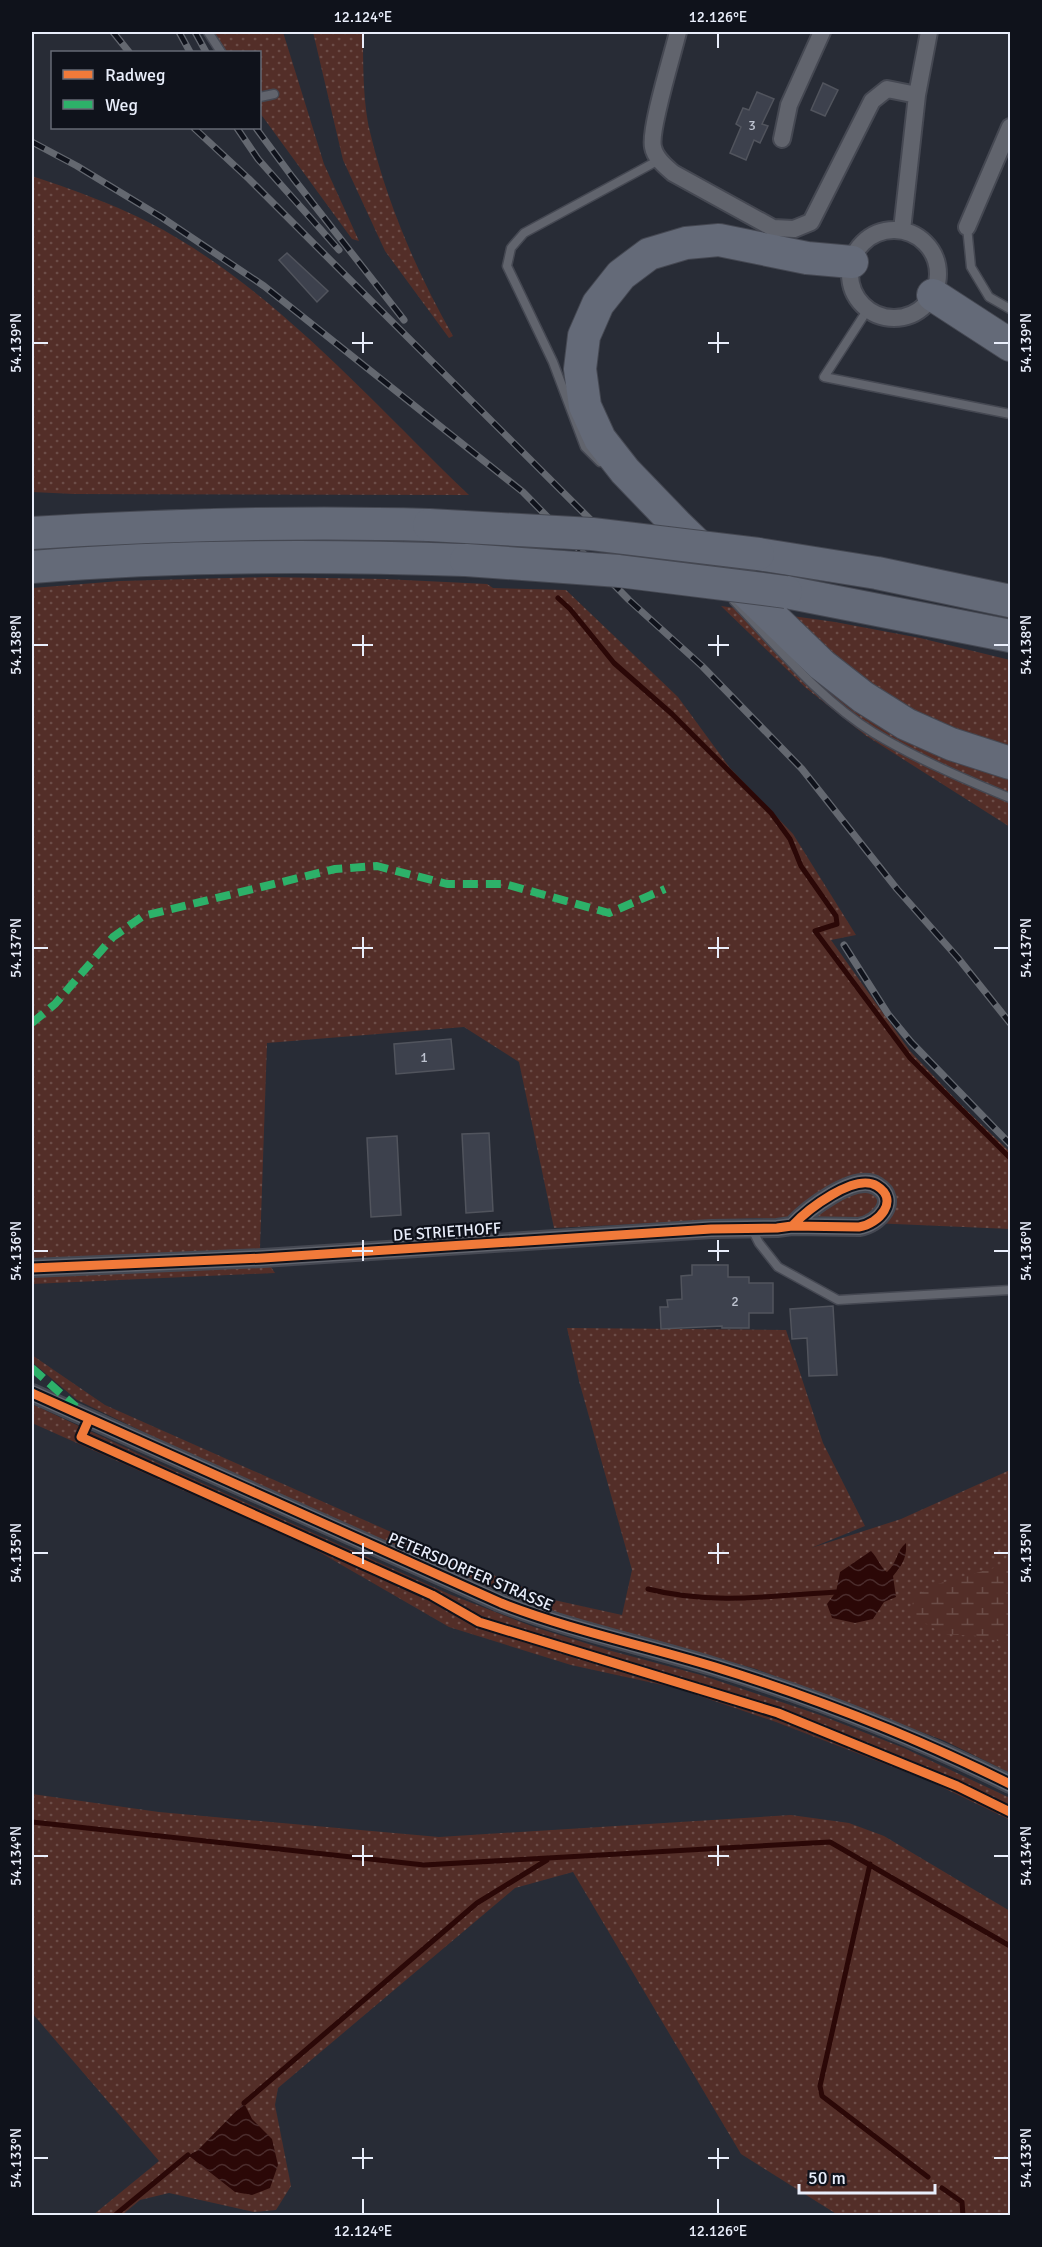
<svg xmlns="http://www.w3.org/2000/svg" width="1042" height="2247" font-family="Signika,sans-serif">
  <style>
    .grass { fill: url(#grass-dots) }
    .wetland { fill: url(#wetland-marsh) }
    .water { fill: url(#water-waves) }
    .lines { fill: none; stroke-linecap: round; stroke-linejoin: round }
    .stream { stroke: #2b0807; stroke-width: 5 }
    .building { fill: #3d414d; stroke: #51545d; stroke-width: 1.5 }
    .service-casing { stroke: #454852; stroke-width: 11 }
    .minor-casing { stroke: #454852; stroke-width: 20 }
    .motorway-casing { stroke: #454852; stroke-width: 34 }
    .service { stroke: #61646d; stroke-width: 8 }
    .minor { stroke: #61646d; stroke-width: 16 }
    .motorway { stroke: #646a78; stroke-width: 32 }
    .rail-casing { stroke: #646870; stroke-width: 7 }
    .rail { stroke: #0f121b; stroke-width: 4.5; stroke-dasharray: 14; stroke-linecap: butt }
    .motorway-bridge-casing { stroke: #454852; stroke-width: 34; stroke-linecap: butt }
    .motorway-bridge { stroke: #646a78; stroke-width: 32 }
    .quiet { stroke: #2db169; stroke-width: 8; stroke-dasharray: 15 8; stroke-linecap: butt }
    .cycleway-casing { stroke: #0f121b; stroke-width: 13 }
    .cycleway { stroke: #f17a3a; stroke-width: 9 }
    .ticks { fill: none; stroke: #e9eefb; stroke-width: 2 }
    .labels { text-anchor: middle; stroke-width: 4.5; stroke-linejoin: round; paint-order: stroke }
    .number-label { font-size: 14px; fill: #bec3d0 }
    .street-label { font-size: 16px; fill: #e9eefb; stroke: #0f121b }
    .neatline { fill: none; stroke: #e9eefb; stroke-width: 2 }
    .ticks-label { font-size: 15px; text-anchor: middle; fill: #e9eefb }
  </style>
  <defs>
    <pattern id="grass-dots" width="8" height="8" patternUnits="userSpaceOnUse" patternTransform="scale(1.5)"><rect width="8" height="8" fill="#532e28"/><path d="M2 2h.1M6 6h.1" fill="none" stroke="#6c4d48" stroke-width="1.8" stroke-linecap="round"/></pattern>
    <pattern id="wetland-marsh" width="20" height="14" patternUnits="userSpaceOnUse" patternTransform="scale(1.5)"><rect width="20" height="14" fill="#532e28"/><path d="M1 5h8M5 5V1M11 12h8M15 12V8" fill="none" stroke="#6c4d48"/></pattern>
    <pattern id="water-waves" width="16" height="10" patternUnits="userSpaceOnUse" patternTransform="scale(1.5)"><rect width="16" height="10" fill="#2b0807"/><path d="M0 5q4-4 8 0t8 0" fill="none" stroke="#4a2c2c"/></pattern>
  </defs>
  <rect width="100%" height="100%" fill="#282c36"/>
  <path class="grass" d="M208 32H283L324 164 359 241 352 239 260 113V52H221Z
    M313 32H363C363 62 363 103 370 132 387 203 417 273 453 336L449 338 385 251 343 160Z
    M32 176C83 193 136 212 182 241 289 306 378 408 469 495L74 494 32 492Z
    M268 577 384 579 487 584 493 588 566 590 678 697 730 768 793 834 856 935 831 940 910 1051 957 1101 1010 1152V1229L757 1218 554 1228 519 1062 464 1027 267 1043 260 1247 262 1254 32 1264V588L120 581Z
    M721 606 835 622 920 638 1010 660V827L865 735 806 688Z
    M269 1264 275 1273 32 1284V1274Z
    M567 1328 786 1330 823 1443 865 1526 811 1548 901 1519 1010 1470V1773L945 1741 756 1669 573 1618 476 1582 206 1462 77 1400 32 1362V1355L105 1405 434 1551 554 1600 622 1615 632 1570 579 1381Z
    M32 1404 173 1470 449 1594 534 1627 608 1650 701 1675 820 1715 904 1748 1010 1798V1820L929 1781 776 1722 676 1688 571 1665 449 1627 314 1549 32 1423Z
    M32 1794 159 1812 439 1837 791 1815 849 1823 884 1836 1010 1911V2215H838L741 2154 573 1872 515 1888 278 2088 275 2105 291 2186 276 2210 254 2212 169 2193 140 2200 122 2215H93L159 2161 32 2013Z"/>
  <path class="wetland" d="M1010 1560V1629L1008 1634 1010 1636V1644L978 1636 943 1634 912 1615 913 1598 934 1585 1004 1565Z"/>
  <path class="water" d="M906 1543C907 1558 902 1565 893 1576L896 1597 884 1602 873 1619 855 1623 832 1618 827 1604 836 1592 840 1572 871 1551C878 1558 880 1567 887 1572 898 1562 896 1551 906 1543Z
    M244 2103 252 2119 272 2139 278 2165 270 2188 252 2195 235 2192 188 2155 197 2151Z"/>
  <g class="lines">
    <path class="stream" d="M558 598 570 609 614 663 672 714 771 813 790 839 801 866 836 916 837 924 815 931 910 1058 1010 1158
      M648 1589C711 1605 772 1596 836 1592
      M32 1822 424 1865 830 1842 1010 1946
      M870 1864 820 2086 822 2096 928 2177
      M244 2103 477 1903 547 1860
      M942 2188 962 2202 963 2216
      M114 2216 188 2155"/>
  </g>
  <path class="building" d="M823 83 838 90 825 116 811 110Z
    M757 92 774 99 762 124 768 126 760 143 754 140 746 160 730 153 741 127 736 124 743 108 749 110Z
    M287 253 328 291 317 302 279 260Z
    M451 1039 454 1069 396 1074 394 1044Z
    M489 1133 493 1211 466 1213 462 1134Z
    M397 1136 401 1215 371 1217 367 1138Z
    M692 1265H728V1277H749V1283H773V1313H749V1328H722V1326L661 1329 660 1307H668L667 1300 682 1299 681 1276 692 1275Z
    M833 1306 837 1375 809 1376 807 1338 792 1339 790 1309Z"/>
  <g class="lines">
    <g class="service-casing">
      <path id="service" d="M208 32 221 52
        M260 97 274 94
        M967 227 971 267 989 297 1010 309
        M868 309 824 377 1010 414
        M600 462 585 447 553 362 507 266 511 248 524 233 659 160
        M734 601C777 646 820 700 874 733 917 759 964 779 1010 798
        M752 1229 759 1243 778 1267 838 1300 1010 1290"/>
    </g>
    <g class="minor-casing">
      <path id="minor" d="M678 32C673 53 649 130 653 147 655 158 665 166 673 173L773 228 794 229 811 222 872 101 887 89 917 95
        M782 139 789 105 822 32
        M967 227 1010 127
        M902 230 917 95 929 32
        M850 274a44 44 0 1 1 88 0a44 44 0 1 1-88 0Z
        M32 1268 263 1258 711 1229 777 1228 792 1226 859 1227C879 1224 900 1200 877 1186 855 1172 807 1210 792 1226
        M32 1393 501 1603C570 1630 643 1645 715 1667 816 1698 915 1737 1010 1784"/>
    </g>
    <g class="motorway-casing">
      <path id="motorway" d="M852 262 807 258 719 240 686 243 649 254 621 275 598 304 584 336 580 369 585 406 600 439 625 471 678 526 822 665 863 697 906 724 951 744 1010 763
        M933 295 1010 345
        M32 533C164 525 296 521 429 525
        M758 554 877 573 1010 601
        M32 567C176 555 321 555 466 560
        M786 592 1010 636"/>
    </g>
    <use href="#service" class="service"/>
    <use href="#minor" class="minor"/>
    <use href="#motorway" class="motorway"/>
    <g class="rail-casing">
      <path id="rail" d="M113 32 129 52
        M179 32 190 52
        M195 32 206 52
        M194 128 249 179 641 570
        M237 128 258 159 339 250
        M256 128 293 178 404 320
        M32 142 77 166 161 217 264 286 523 492 629 600 702 666 802 769 897 889 958 958 1010 1023
        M844 945 888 1014 911 1042 1010 1144"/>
    </g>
    <use href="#rail" class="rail"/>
    <g class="motorway-bridge-casing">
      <path id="motorway-bridge" d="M429 525 592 534 758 554
        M466 560 619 571 786 592"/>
    </g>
    <use href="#motorway-bridge" class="motorway-bridge"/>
    <path class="quiet" d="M32 1023 55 1004 113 937 143 916 335 869 377 866 447 884H505L609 913 665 889
      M32 1368 76 1407"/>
    <g class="cycleway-casing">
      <path id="cycleway" d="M32 1268 263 1258 711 1229 777 1228 792 1226 859 1227C879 1224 900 1200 877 1186 855 1172 807 1210 792 1226
        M32 1393 501 1603C570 1630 643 1645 715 1667 816 1698 915 1737 1010 1784
        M89 1419 81 1437 432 1595 479 1622 778 1713 957 1786 1010 1812"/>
    </g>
    <use href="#cycleway" class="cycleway"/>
  </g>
  <path class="ticks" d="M363 33V48M718 33V48M363 332V353M718 332V353M33 343H48M352 343H373M708 343H729M994 343H1009M363 635V656M718 635V656M33 645H48M352 645H373M708 645H729M994 645H1009M363 937V958M718 937V958M33 948H48M352 948H373M708 948H729M994 948H1009M363 1240V1261M718 1240V1261M33 1251H48M352 1251H373M708 1251H729M994 1251H1009M363 1543V1564M718 1543V1564M33 1553H48M352 1553H373M708 1553H729M994 1553H1009M363 1845V1866M718 1845V1866M33 1856H48M352 1856H373M708 1856H729M994 1856H1009M363 2148V2169M718 2148V2169M33 2158H48M352 2158H373M708 2158H729M994 2158H1009M363 2199V2214M718 2199V2214"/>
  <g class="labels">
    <g class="number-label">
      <text x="752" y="130">3</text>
      <text x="424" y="1062">1</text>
      <text x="735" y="1306">2</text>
    </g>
    <g class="street-label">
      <text transform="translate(447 1231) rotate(-4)" y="6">DE STRIETHOFF</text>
      <text transform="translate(471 1571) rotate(23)" y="6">PETERSDORFER STRASSE</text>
    </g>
  </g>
  <rect width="1042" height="2247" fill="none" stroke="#0f121b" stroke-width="66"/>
  <rect x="51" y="51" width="210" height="78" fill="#0f121b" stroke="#666a75" stroke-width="1.5"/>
  <rect x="63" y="70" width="30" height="9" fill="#f17a3a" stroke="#666a75" stroke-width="1.5"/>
  <text x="105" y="81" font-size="18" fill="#e9eefb">Radweg</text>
  <rect x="63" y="100" width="30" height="9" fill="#2db169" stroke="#666a75" stroke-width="1.5"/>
  <text x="105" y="111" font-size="18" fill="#e9eefb">Weg</text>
  <path d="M799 2184v9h136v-9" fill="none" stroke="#e9eefb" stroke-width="3"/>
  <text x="808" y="2184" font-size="18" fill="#e9eefb" stroke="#0f121b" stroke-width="4.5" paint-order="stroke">50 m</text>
  <rect x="33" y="33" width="976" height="2181" class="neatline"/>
  <g class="ticks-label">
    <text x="363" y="22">12.124°E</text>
    <text x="718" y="22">12.126°E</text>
    <text transform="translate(16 343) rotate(-90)" y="5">54.139°N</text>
    <text transform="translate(1026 343) rotate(-90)" y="5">54.139°N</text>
    <text transform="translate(16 645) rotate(-90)" y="5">54.138°N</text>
    <text transform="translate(1026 645) rotate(-90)" y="5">54.138°N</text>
    <text transform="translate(16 948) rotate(-90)" y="5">54.137°N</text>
    <text transform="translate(1026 948) rotate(-90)" y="5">54.137°N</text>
    <text transform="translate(16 1251) rotate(-90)" y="5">54.136°N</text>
    <text transform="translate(1026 1251) rotate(-90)" y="5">54.136°N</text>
    <text transform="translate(16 1553) rotate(-90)" y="5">54.135°N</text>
    <text transform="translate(1026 1553) rotate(-90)" y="5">54.135°N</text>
    <text transform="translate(16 1856) rotate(-90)" y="5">54.134°N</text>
    <text transform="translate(1026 1856) rotate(-90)" y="5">54.134°N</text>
    <text transform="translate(16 2158) rotate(-90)" y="5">54.133°N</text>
    <text transform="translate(1026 2158) rotate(-90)" y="5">54.133°N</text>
    <text x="363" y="2236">12.124°E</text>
    <text x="718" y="2236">12.126°E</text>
  </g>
</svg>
